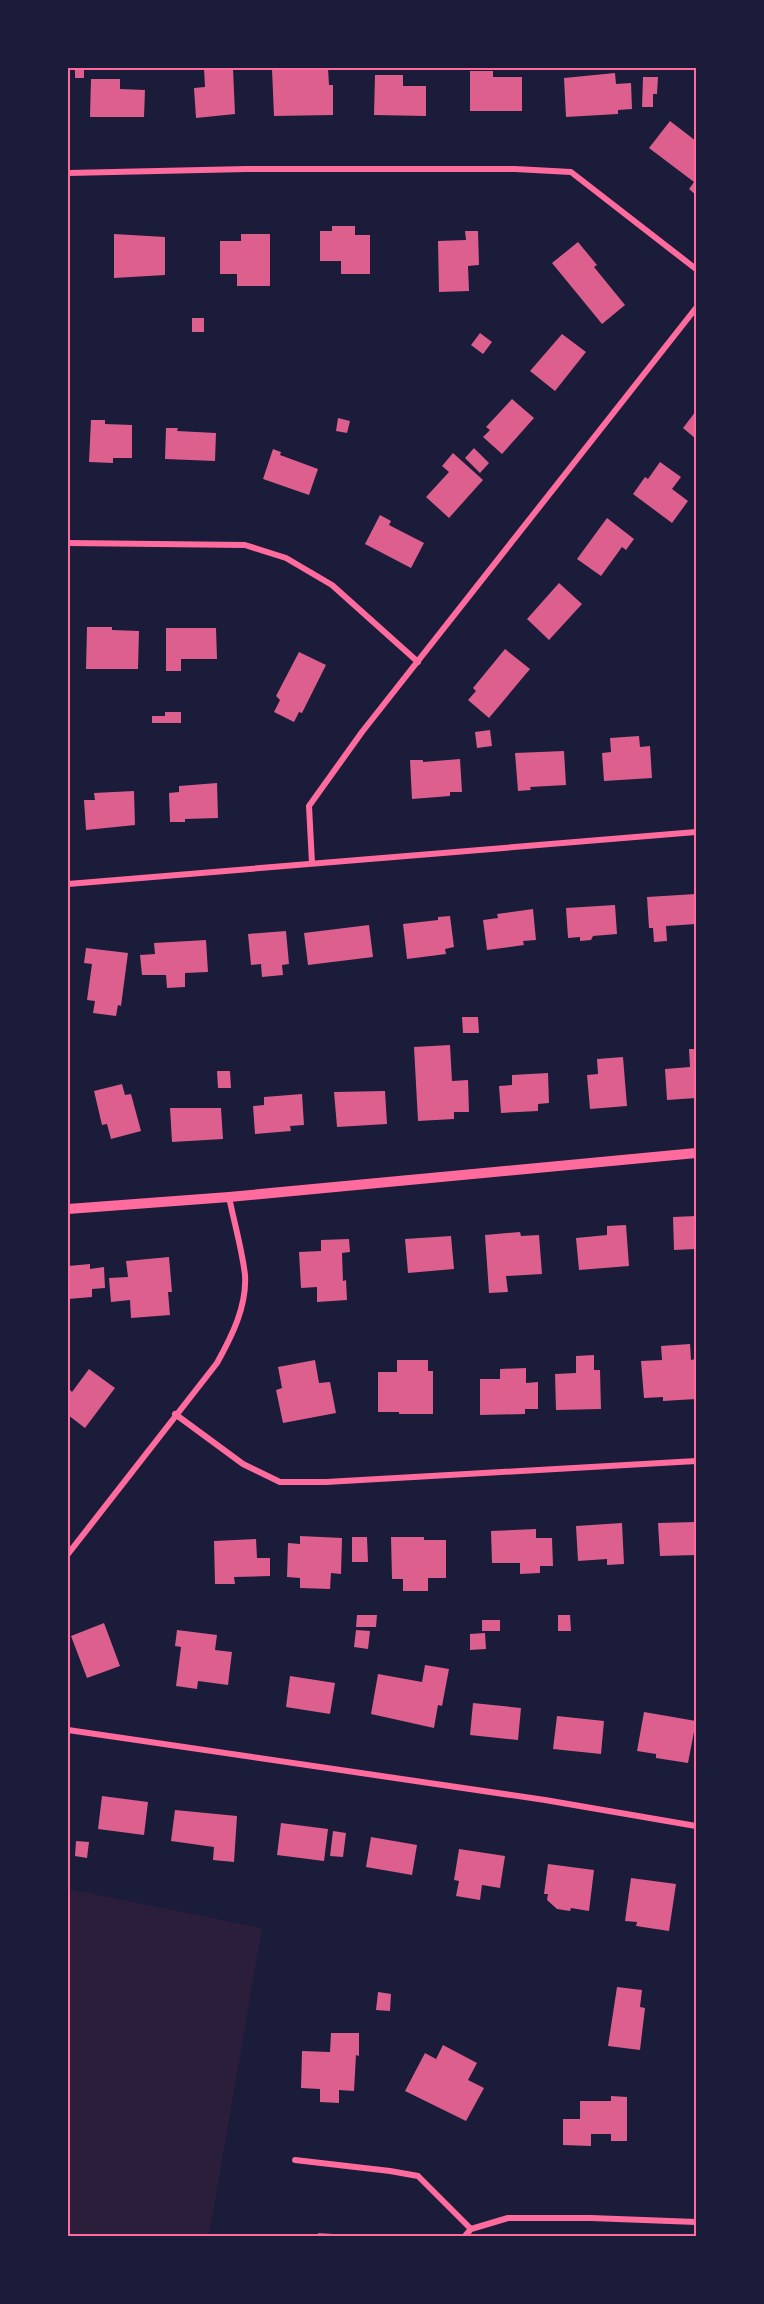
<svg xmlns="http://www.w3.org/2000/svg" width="764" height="2304" font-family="'Roboto Serif',serif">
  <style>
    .green { fill: #2a1e3b }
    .building { fill: #dd5f8e }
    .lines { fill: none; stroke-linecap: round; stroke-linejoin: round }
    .minor { stroke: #ff6b9d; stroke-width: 6 }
    .tertiary { stroke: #ff6b9d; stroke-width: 10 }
    .neatline { fill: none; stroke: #ff6b9d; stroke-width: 2 }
  </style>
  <rect width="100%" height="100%" fill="#1b1b3a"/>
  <path class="green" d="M68 1889 262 1928 209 2236H68Z"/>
  <path class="building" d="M75 68H84V78H75Z
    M204 68H233L235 114 196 118 194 88 205 87Z
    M328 68 329 85H333V115L274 116 272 69Z
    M470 71H493V77H522V111H470Z
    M615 73 616 84 631 83 632 109 618 110V114L566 117 564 78Z
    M375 75H403V86H426V116L374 115Z
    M643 77H658L657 94H653V107H642Z
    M91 79H120V89L145 90 144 117H90Z
    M670 121 696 141V195L689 189 694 182 649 148Z
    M332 226H355V235H370V274H341V261H320V231H332Z
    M465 231H478L479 265 468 266 469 291 439 292 438 241 466 240Z
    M114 234 165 237V275L114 278Z
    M241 234H270V286H237V274H220V241H241Z
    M578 242 597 265 594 267 625 305 602 324 552 263Z
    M192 318H204V332H192Z
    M480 333 492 342 483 354 471 345Z
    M562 334 586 352 555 391 530 371Z
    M512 399 534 418 502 454 483 437 490 430 486 427Z
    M696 411V439L683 428Z
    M338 418 350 421 347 433 336 431Z
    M91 420H105V424L132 425V458H113V463L89 462Z
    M166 428H178L177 431 216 433 215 461 165 459Z
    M474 448 489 463 480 473 465 458Z
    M273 449 281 452 280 455 318 469 309 495 263 479Z
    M453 453 483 480 449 518 426 497 449 472 442 466Z
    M660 462 681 477 672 489 688 501 672 523 633 494 645 477 648 479Z
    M380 515 391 521 389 525 424 543 411 568 365 544Z
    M607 518 634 539 626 550 622 547 601 576 577 559Z
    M559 583 582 604 549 640 527 619Z
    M87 627H112V630L139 631 138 669H86Z
    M166 628H216L217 659H181V671H166Z
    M505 649 530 669 489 718 468 700 476 691 473 688Z
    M299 652 326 665 302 713 299 712 294 722 274 712 280 700 276 696Z
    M165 712H181V723H152V716H165Z
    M490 730 492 746 477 748 475 732Z
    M639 736 640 747 650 746 652 778 604 781 602 753 611 752 610 738Z
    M564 751 566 785 530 787 531 790 518 791 515 753Z
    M460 759 462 792H450V796L412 799 410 760H423V762Z
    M217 783 218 818 185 819V822H170L169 793 179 792V786Z
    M134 791 135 825 86 830 84 800H95L94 793Z
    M696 894V924L666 926 667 941 654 942 653 928H649L647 897Z
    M615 905 617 934 593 936 591 940 580 941V937L568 938 566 908Z
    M533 909 536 940 523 941 524 945 487 950 483 920 498 918 497 914Z
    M450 916 454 947 445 949 446 954 407 959 403 924 438 920V917Z
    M369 925 373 957 308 965 304 933Z
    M286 931 289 964 282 965 283 975 262 977 261 964 251 965 248 934Z
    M206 940 208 972 185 973V987L167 988 166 975H142L140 955 155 954 154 943Z
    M86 948 128 953 121 1006 118 1005 116 1016 93 1013 95 1001 87 1000 92 964 84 963Z
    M462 1017H478L479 1033H463Z
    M450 1045 452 1081 468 1080 469 1112H454V1119L418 1121 414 1047Z
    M689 1049H696V1098L667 1100 665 1069 690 1067Z
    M623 1057 627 1106 590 1109 587 1075 598 1074 597 1059Z
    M217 1071H230L231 1088H218Z
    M548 1073 549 1103 538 1104V1111L501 1113 499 1086 512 1085V1075Z
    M122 1084 125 1095 131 1094 141 1131 111 1139 107 1124 102 1125 94 1091Z
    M385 1091 387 1124 337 1127 334 1092Z
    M302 1094 304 1125 290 1126 291 1131 255 1134 253 1106 264 1105V1097Z
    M170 1108H221L223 1139 172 1142Z
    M696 1216V1249L674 1250 673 1217Z
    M626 1225 629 1266 579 1270 576 1238 607 1235V1226Z
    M520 1232 521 1236 539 1235 542 1274 506 1276 508 1292 489 1293 485 1235Z
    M451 1236 454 1269 408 1273 405 1239Z
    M349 1239 350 1252 342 1253 343 1281 346 1280 347 1300 317 1302V1287L301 1288 299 1252 321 1251V1240Z
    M169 1257 172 1292H168L170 1315 131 1318 130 1300 111 1302 109 1278 128 1277 126 1261Z
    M90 1264V1269L104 1267 105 1288 92 1289V1297L68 1299V1266Z
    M690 1344 691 1360 695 1359 696 1399 663 1401V1397L644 1398 641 1361 662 1360 661 1346Z
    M594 1355V1370H600L601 1409 556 1410 555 1374 576 1373V1356Z
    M315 1360 319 1383 330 1382 336 1413 283 1423 276 1390 282 1388 278 1367Z
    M397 1360H428V1371H433V1414H399V1412H378V1372H397Z
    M526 1368V1383L538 1382V1409H525V1414L480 1415V1379H500V1369Z
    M89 1369 115 1388 85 1428 68 1415V1388L72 1392Z
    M696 1522V1555L660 1556 658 1523Z
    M622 1523 624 1564 607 1565V1559L578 1561 576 1526Z
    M536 1529V1538H552L553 1566H540V1573L520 1574V1563H492L491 1531Z
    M300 1536 342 1538 341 1574 331 1573 330 1589 300 1588V1578L287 1577 288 1543 300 1544Z
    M352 1537H367L368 1562H352Z
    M391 1537H424V1540H446V1578H428V1591H403V1579H392Z
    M256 1539 257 1558H270V1576L234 1577 235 1584H215L214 1541Z
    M357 1615H377L376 1627H356Z
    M558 1615H570L571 1631H558Z
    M482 1620H500V1631H482Z
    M104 1623 120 1666 87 1678 71 1636Z
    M177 1630 217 1635 215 1650 232 1652 228 1685 198 1681 197 1689 176 1686 181 1647 175 1646Z
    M356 1630 370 1631 368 1649 354 1647Z
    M485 1633 486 1649 470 1650V1634Z
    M425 1665 449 1669 442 1706 438 1705 434 1728 371 1714 378 1674 422 1682Z
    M290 1676 335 1683 330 1714 286 1707Z
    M473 1703 521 1708 518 1740 470 1735Z
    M644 1712 696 1721 688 1763 656 1758V1754L637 1751Z
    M557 1716 604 1721 601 1754 553 1749Z
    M102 1796 148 1802 144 1835 98 1829Z
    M175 1810 237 1816 234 1862 213 1860 214 1847 171 1841Z
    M281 1823 328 1829 324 1861 277 1855Z
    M333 1831 346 1833 343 1857 330 1856Z
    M371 1837 417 1845 412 1875 366 1867Z
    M76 1841 89 1842 87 1858 75 1856Z
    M459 1849 505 1856 500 1888 482 1885 480 1900 456 1896 459 1881 454 1880Z
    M548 1864 594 1870 589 1911 571 1908 570 1911 557 1909 547 1900 548 1894H544Z
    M631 1878 676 1884 669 1931 636 1926 637 1922 625 1921Z
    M617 1987 642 1990 640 2007 645 2008 640 2050 608 2046Z
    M378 1992 391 1994 390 2011 376 2010Z
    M331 2033H359V2056L356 2055 354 2091 339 2090V2103L320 2102V2089L301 2088 302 2051 330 2052Z
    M443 2045 477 2063 468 2080 484 2088 466 2121 405 2091 425 2053 436 2059Z
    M611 2096 627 2097V2141H611V2134H591V2146L563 2145V2119H580V2101H611Z
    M318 2233 348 2235V2236H318Z"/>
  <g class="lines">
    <path class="minor" d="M68 173 247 169H515L571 172 696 269
      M68 543 245 545 286 558 332 585 418 662
      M312 863 309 806 362 732 696 308
      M68 884 696 832
      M175 1414 243 1464 280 1482H326L696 1461
      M68 1554 217 1363C232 1336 247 1306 245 1275 242 1249 234 1222 229 1197
      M68 1730 545 1800 696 1826
      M295 2160 390 2171 418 2176 471 2229
      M471 2229 508 2218H591L696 2222
      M465 2236 471 2229"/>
    <path class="tertiary" d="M68 1209 229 1197 696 1153"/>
  </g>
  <rect width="764" height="2304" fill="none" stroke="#1b1b3a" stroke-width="138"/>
  <rect x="69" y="69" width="626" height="2166" class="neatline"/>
</svg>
